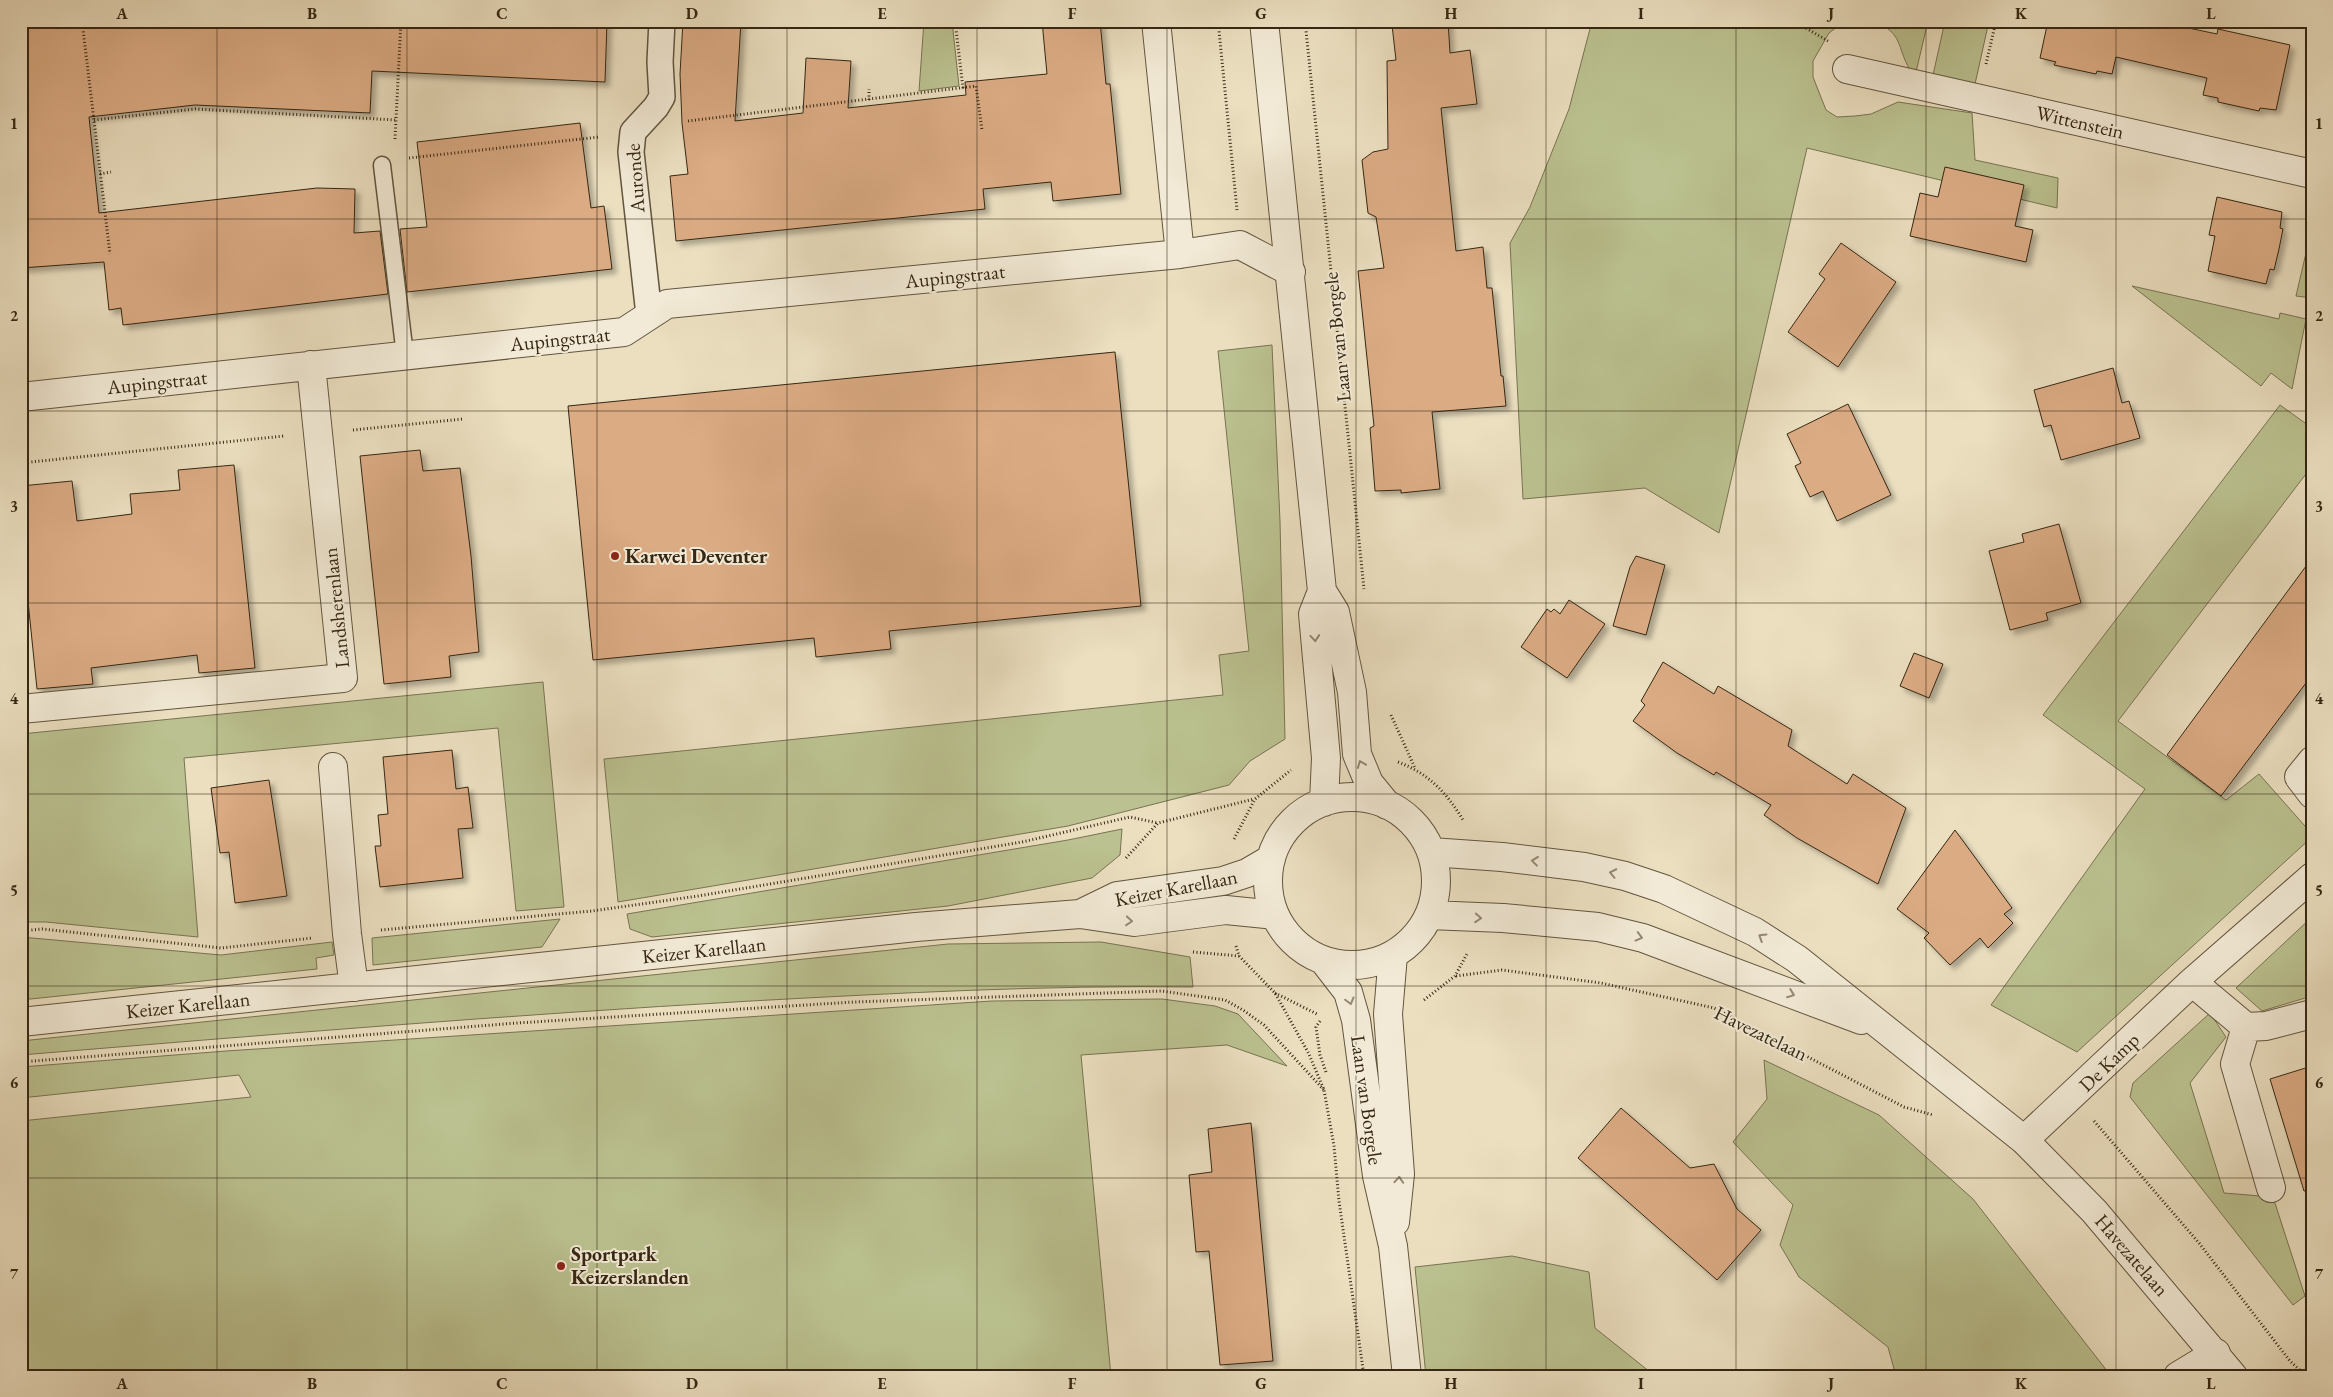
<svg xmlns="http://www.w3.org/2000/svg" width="2333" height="1397" font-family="'EB Garamond',serif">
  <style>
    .green { fill: #bbc190; stroke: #787452 }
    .building { fill: #dbab84; stroke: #352713; filter: url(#shadow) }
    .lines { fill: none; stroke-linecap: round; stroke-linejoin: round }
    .service-casing { stroke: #62553e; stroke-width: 19 }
    .pedestrian-casing { stroke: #62553e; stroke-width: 28 }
    .minor-casing { stroke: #62553e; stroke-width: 30 }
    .tertiary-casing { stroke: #62553e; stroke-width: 30 }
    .path { stroke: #352713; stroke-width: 3; stroke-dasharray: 1 2.5; stroke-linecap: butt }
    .service { stroke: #f2ead6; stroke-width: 16 }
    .pedestrian { stroke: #f2ead6; stroke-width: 25 }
    .minor { stroke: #f2ead6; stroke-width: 28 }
    .tertiary { stroke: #f2ead6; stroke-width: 28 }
    .oneway { stroke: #948874 }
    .grid { fill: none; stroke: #352713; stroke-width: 1; stroke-opacity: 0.55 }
    .poi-dot { fill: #8f2418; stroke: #f2ead6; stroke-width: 2 }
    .labels { text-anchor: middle; stroke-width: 4; stroke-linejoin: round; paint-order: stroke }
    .street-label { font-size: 20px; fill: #352713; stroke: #f2ead6 }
    .poi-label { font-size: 20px; font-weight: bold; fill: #352713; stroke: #f2ead6; text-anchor: start }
    .neatline { fill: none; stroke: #352713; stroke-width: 2 }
    .grid-label { font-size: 16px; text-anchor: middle; font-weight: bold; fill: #352713 }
  </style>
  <defs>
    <filter id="shadow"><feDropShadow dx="4.5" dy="4.5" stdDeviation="2.5" flood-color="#0004"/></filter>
  </defs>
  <rect width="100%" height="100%" fill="#ebdfc0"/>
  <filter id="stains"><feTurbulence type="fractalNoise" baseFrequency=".004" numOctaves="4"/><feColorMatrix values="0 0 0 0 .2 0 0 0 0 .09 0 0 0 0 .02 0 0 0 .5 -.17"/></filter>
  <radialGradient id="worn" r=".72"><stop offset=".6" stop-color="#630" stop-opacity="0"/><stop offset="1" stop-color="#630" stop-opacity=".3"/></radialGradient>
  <path class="green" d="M924 21H952L959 86 919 91Z
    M1592 21H1850L1842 23 1829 33 1813 61V77L1826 110 1837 117 1855 116 1871 114 1898 102 1972 113 1975 160 2058 178 2057 208 1807 148 1719 533 1645 488 1523 499 1510 243 1530 207 1569 109Z
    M1874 21H1928L1916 72 1910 70C1896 46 1904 34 1874 21Z
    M1945 21H1989L1975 84 1933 75Z
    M2312 227V298L2296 296Z
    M2132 286 2279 319 2280 313 2306 319 2292 389 2271 373 2261 386Z
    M1272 345 1280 521 1285 739 1250 761 1229 785 1068 826 618 902 604 759 1223 695 1219 655 1249 651 1218 351Z
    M2280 405 2312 428V466L2118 721 2226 800 2259 774 2312 834V837L2077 1052 1991 1005 2145 789 2043 715Z
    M543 682 564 907 516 911 498 728 184 758 198 937 46 922H21V734Z
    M1122 829 1120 855 1092 878 948 906 652 937 630 929 627 914 1068 840Z
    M2312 917V996L2262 1011 2236 988Z
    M560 919 542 947 373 965 372 938Z
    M21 937 221 955 332 942 334 955 316 958 317 969 21 1000Z
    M1101 942 1190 957 1193 987C1046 985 898 993 751 1001 507 1015 264 1035 21 1055V1041L948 944Z
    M1162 999 1215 1006 1238 1014 1287 1066 1227 1045 1081 1055 1111 1376H21V1121L251 1097 239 1075 21 1098V1067L226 1051 992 1001Z
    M2210 1013 2226 1037 2190 1083 2224 1193 2273 1197 2305 1296 2293 1305 2130 1097 2133 1083Z
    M1764 1060 1879 1115 1973 1199 2111 1376H1896L1888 1347 1799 1277 1780 1245 1793 1205 1733 1142 1767 1099Z
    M1512 1256 1589 1272 1595 1328 1655 1376H1426L1415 1267Z"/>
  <path class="building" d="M21 21H607L605 82 372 71 370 113 195 105 89 117 99 213 317 188 355 189 354 233 380 231 388 294 123 325 121 308 109 310 104 262 21 268Z
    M683 21H741L735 121 803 113 806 58 851 61 848 108 966 95 965 82 1047 74 1042 21H1100L1106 84H1110L1121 194 1053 201 1051 182 983 189 985 209 676 241 670 176 688 174 682 123 680 74Z
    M1448 21 1450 53 1470 50 1477 104 1441 108 1456 251 1483 247 1487 288H1492L1501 376H1503L1506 406 1432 412 1440 489 1401 493V490L1375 491 1370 428 1374 426 1358 271 1384 268 1376 217 1368 213 1362 160 1373 152 1388 149 1387 61 1396 60 1392 25Z
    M2048 21H2155L2217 34 2218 29 2290 45 2276 110 2260 108 2259 111 2218 102V98L2203 95 2207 78 2116 57 2112 74 2097 71 2096 74 2054 65 2056 62 2040 58Z
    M580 123 591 208 604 206 612 269 407 292 400 229 427 227 417 142Z
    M1945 167 2024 185 2015 226 2033 230 2026 262 1910 236 1920 193 1938 197Z
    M2217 197 2282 212 2280 228 2283 229 2279 249 2274 270 2270 269 2266 284 2208 271 2215 236 2209 235Z
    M1841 243 1896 282 1838 367 1788 332 1825 279 1819 274Z
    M1115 352 1141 606 889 631 891 649 816 657 814 638 593 660 568 406Z
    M2113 368 2122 403 2129 401 2140 438 2061 460 2051 425 2044 427 2034 390Z
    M1848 404 1891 495 1837 521 1823 491 1810 497 1795 466 1801 463 1787 434Z
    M420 450 423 471 460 468 471 556 479 652 449 656 451 677 384 684 360 456Z
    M234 465 255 668 199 673 197 655 91 668 93 684 37 689 21 533V486L72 481 77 521 132 514 130 494 180 490 178 470Z
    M2059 524 2081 603 2046 613 2048 620 2010 630 1989 551 2024 542 2022 534Z
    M1636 556 1665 565 1646 635 1613 626 1630 567Z
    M2312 558V675L2221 796 2167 755Z
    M1569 600 1605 624 1567 678 1521 647 1547 609 1551 612 1554 609 1560 614Z
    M1914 653 1943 664 1929 698 1900 686Z
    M1663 662 1714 694 1718 686 1792 730 1788 746 1847 784 1853 774 1906 808 1878 884 1797 838 1764 815 1771 805 1716 772 1714 775 1677 753 1633 721 1645 705 1641 701Z
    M452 750 456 789 468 787 473 828 458 829 463 878 380 887 375 846H381L378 815 388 814 383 757Z
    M269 780 287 896 235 903 229 852 220 853 211 788Z
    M1955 830 2012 908 2004 914 2013 923 1988 948 1980 938 1950 965 1924 938 1929 933 1897 909Z
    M2312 1066V1190L2304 1191 2270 1079Z
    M1621 1108 1690 1168 1714 1164 1737 1209 1761 1230 1717 1280 1578 1158Z
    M1251 1123 1273 1361 1220 1365 1209 1251 1196 1252 1189 1175 1212 1172 1208 1129Z"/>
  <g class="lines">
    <g class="service-casing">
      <path id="service" d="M382 165 405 355"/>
    </g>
    <g class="pedestrian-casing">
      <path id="pedestrian" d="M649 315 631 152 633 132 656 107 662 97 660 62 662 21"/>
    </g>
    <g class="minor-casing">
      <path id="minor" d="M1156 21 1180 254
        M1847 69 2312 174
        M21 397 624 332 667 304 1180 254 1240 245 1291 272
        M21 709 343 678 311 365
        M2312 761 2299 777 2312 794
        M333 767 347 934 354 987
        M2192 982 2246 1027 2266 1026 2312 1014
        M2246 1027 2235 1064 2271 1188
        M2024 1140 2192 982 2312 877
        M2178 1376 2216 1353"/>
    </g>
    <g class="tertiary-casing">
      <path id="tertiary" d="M1264 21 1322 591 1335 612 1352 692 1357 754 1369 783 1387 805
        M1322 591 1313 614 1326 758 1324 802
        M1268 881a84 84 0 1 1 168 0a84 84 0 1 1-168 0Z
        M1431 852 1502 857 1584 867 1625 876 1664 889 1755 932 1797 959 2024 1140 2094 1211 2233 1376
        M1080 914 1117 896 1223 881 1247 873 1271 859
        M1429 915 1503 918 1598 927 1643 938 1861 1020
        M1393 955 1388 1014 1400 1174 1395 1222
        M1324 961 1348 992 1356 1020 1377 1176 1393 1246 1407 1376
        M21 1022 916 927 1080 914 1134 922 1226 910 1275 915"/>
    </g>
    <path class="path" d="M82 21 110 254
      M955 21 963 88
      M1218 21 1237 210
      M1305 21 1364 589
      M1794 21 1828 41
      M1986 64 1996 21
      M869 100V89
      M94 120 195 109 396 120
      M688 121 976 86 982 130
      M395 139 401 21
      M409 158 599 137
      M100 174 111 172
      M353 430 463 419
      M21 463 284 436
      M1391 715 1415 768
      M1398 762C1428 773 1447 793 1463 820
      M1234 839 1255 799 1291 770
      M1126 858 1158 823 1254 799
      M381 930 592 911 698 896 1022 842 1130 817 1158 823
      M21 931 42 929 221 948 312 938
      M1236 946 1239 956 1275 993 1309 1054 1324 1090 1334 1146 1339 1201 1364 1376
      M1193 952 1239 956
      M1456 976 1502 970 1601 983 1714 1008 1904 1107 1933 1115
      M1275 993 1317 1014
      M1424 1000 1455 976 1468 952
      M1320 1021 1316 1027 1320 1055 1326 1072
      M21 1062 517 1023 854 1002 1162 991 1225 1000 1243 1010 1264 1025 1324 1090
      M2094 1121 2199 1243 2290 1361 2306 1376"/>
    <use href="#service" class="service"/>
    <use href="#pedestrian" class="pedestrian"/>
    <use href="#minor" class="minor"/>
    <use href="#tertiary" class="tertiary"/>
  </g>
  <defs><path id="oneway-chevron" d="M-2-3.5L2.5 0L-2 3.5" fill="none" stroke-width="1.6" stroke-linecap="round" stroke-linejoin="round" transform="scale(1.25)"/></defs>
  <g class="oneway">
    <use href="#oneway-chevron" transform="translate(1315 638) rotate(85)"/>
    <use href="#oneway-chevron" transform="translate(1361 764) rotate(-112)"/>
    <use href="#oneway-chevron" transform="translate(1535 861) rotate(-173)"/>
    <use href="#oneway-chevron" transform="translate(1613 873) rotate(-168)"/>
    <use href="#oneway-chevron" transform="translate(1478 918) rotate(4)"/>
    <use href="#oneway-chevron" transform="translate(1129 921) rotate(5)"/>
    <use href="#oneway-chevron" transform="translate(1639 937) rotate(15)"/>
    <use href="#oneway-chevron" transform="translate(1762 937) rotate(-148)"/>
    <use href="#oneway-chevron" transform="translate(1791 994) rotate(21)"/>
    <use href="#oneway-chevron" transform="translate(1350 1001) rotate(75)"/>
    <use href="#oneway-chevron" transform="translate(1399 1180) rotate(-86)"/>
  </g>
  <path class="grid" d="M217 21V1376M407 21V1376M597 21V1376M787 21V1376M977 21V1376M1167 21V1376M1356 21V1376M1546 21V1376M1736 21V1376M1926 21V1376M2116 21V1376M21 219H2312M21 411H2312M21 603H2312M21 794H2312M21 986H2312M21 1178H2312"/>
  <g class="poi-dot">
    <circle cx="615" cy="556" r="5"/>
    <circle cx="561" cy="1266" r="5"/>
  </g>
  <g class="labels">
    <g class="street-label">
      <text transform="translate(2080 122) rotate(13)" y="7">Wittenstein</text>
      <text transform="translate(635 178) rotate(-94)" y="7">Auronde</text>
      <text transform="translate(955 276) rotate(-6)" y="7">Aupingstraat</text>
      <text transform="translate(1337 337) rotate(-96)" y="7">Laan van Borgele</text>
      <text transform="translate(560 339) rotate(-6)" y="7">Aupingstraat</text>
      <text transform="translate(157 382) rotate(-6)" y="7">Aupingstraat</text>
      <text transform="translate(336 608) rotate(-96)" y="7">Landsherenlaan</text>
      <text transform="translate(1176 888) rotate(-11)" y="7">Keizer Karellaan</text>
      <text transform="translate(704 950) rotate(-6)" y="7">Keizer Karellaan</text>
      <text transform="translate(188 1005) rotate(-6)" y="7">Keizer Karellaan</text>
      <text transform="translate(1761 1033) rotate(26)" y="7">Havezatelaan</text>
      <text transform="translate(2109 1062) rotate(-44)" y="7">De Kamp</text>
      <text transform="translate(1367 1100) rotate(82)" y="7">Laan van Borgele</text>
      <text transform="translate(2132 1255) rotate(49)" y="7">Havezatelaan</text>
    </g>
    <g class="poi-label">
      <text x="625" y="563">Karwei Deventer</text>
      <text x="571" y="1261">Sportpark<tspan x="571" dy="23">Keizerslanden</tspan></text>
    </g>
  </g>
  <rect width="2333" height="1397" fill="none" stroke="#ebdfc0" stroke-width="55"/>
  <rect x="28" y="28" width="2278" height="1342" class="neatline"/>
  <g class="grid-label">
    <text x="122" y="19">A</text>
    <text x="312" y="19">B</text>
    <text x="502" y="19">C</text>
    <text x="692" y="19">D</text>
    <text x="882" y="19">E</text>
    <text x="1072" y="19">F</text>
    <text x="1261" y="19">G</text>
    <text x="1451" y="19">H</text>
    <text x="1641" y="19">I</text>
    <text x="1831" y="19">J</text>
    <text x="2021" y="19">K</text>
    <text x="2211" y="19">L</text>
    <text x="14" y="129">1</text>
    <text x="2319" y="129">1</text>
    <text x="14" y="321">2</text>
    <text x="2319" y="321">2</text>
    <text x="14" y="512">3</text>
    <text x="2319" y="512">3</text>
    <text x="14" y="704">4</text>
    <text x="2319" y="704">4</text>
    <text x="14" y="896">5</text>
    <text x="2319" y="896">5</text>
    <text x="14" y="1088">6</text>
    <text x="2319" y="1088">6</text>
    <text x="14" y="1279">7</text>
    <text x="2319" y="1279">7</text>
    <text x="122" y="1389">A</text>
    <text x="312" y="1389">B</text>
    <text x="502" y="1389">C</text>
    <text x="692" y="1389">D</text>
    <text x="882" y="1389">E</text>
    <text x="1072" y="1389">F</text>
    <text x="1261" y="1389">G</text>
    <text x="1451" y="1389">H</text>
    <text x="1641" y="1389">I</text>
    <text x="1831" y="1389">J</text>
    <text x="2021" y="1389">K</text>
    <text x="2211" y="1389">L</text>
  </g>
  <rect width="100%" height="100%" filter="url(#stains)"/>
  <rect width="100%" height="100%" fill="url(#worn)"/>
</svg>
